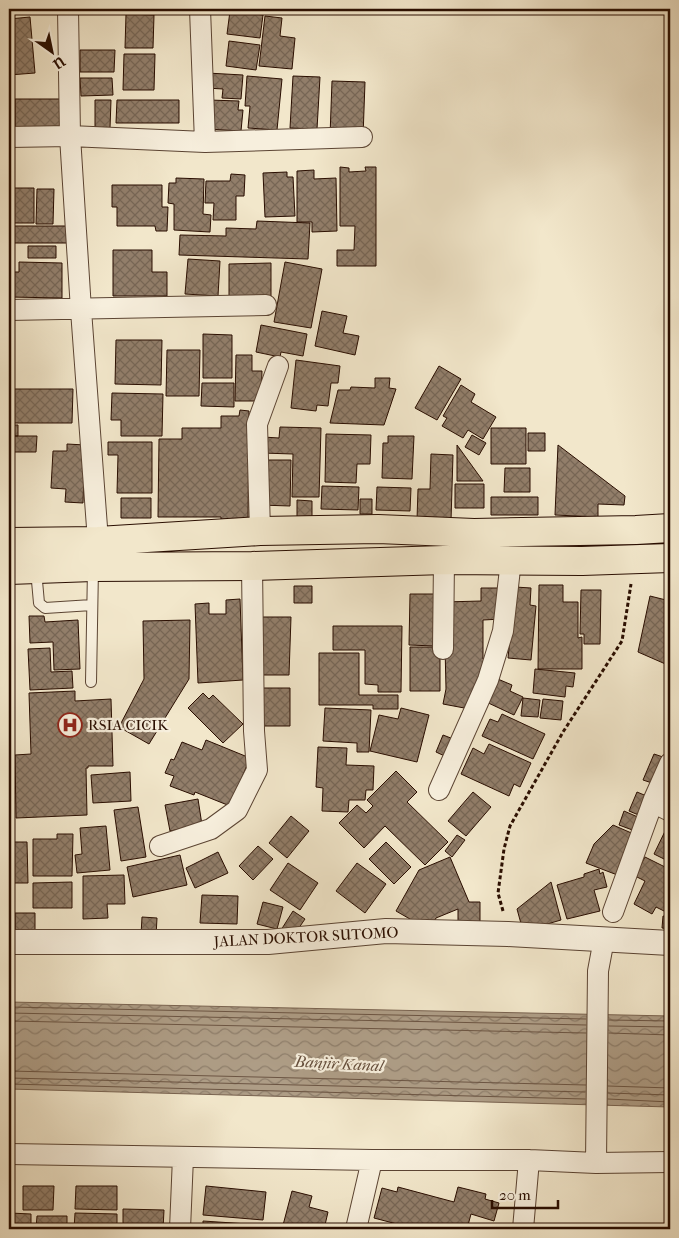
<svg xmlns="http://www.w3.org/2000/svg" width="679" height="1238" font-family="'IM FELL French Canon',serif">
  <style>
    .water { fill: url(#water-waves); stroke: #796350 }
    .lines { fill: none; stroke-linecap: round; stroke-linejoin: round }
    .shore { stroke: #6c5543; stroke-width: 1 }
    .building { fill: url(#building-cross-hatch); stroke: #290d00 }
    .service-casing { stroke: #5b4433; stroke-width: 12 }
    .minor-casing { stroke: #5b4433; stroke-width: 22 }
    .tertiary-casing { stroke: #5b4433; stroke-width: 26 }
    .primary-casing { stroke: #290d00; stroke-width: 30 }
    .path { stroke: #290d00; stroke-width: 3; stroke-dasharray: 4 2.5; stroke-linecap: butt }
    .service { stroke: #f7efdd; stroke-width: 10 }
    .minor { stroke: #f7efdd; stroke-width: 20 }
    .tertiary { stroke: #f7efdd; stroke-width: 24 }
    .primary { stroke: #f2e7cb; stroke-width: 28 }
    .labels { text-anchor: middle; stroke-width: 4.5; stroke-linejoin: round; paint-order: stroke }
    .poi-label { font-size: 15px; fill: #290d00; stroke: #f7efdd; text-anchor: start }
    .street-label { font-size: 15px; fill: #290d00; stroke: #f7efdd }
    .water-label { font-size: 16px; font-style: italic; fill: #654e3c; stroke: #f7efdd }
  </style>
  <defs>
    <pattern id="water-waves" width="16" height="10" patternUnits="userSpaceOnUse" patternTransform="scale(1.25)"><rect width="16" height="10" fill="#ae9d86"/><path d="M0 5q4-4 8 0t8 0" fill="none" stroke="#8e7e6b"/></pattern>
    <pattern id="building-cross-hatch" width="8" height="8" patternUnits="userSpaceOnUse" patternTransform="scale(1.25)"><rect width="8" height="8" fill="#927e6a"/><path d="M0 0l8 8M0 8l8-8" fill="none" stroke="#765"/></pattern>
  </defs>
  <rect width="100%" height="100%" fill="#f2e7cb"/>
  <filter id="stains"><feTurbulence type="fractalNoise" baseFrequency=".004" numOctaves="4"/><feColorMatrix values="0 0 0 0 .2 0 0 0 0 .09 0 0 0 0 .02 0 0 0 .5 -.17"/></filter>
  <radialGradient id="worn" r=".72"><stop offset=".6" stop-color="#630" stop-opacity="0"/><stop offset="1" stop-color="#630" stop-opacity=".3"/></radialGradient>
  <path class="water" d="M9 1002 670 1016V1107L9 1089Z"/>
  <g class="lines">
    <path class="shore" d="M9 1007 586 1019
      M9 1013 586 1025
      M609 1020 670 1021
      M9 1021 586 1033
      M609 1026 670 1027
      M609 1033 670 1035
      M9 1071 586 1085
      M9 1078 585 1092
      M9 1084 585 1099
      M608 1086 670 1088
      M608 1093 670 1095
      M608 1099 670 1102"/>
  </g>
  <path class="building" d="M230 11 263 15 260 38 227 34Z
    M126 14 154 15 153 48H125Z
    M265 16 282 18 280 36 295 38 292 69 259 66Z
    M30 17 35 73 9 75V19Z
    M229 41 260 45 256 70 226 66Z
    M80 50H115L114 72H80Z
    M124 54H155L154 90H123Z
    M207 73 243 75 241 99 222 98 223 89 206 88Z
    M247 76 282 79 277 130 248 128 250 106H245Z
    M293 76 320 77 317 129 290 128Z
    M80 78H112L113 95 81 96Z
    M332 81 365 82 363 137 330 136Z
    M15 99H62L61 131H15Z
    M95 100H111L110 128H95Z
    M117 100H179V123H116Z
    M209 100 239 101 238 110H243L241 131 207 129Z
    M340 167 349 168V172L366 171 365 167H376V266H337V250H354L355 226H340Z
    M314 170V179L336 178 337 231 312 232V222H297V171Z
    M287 172V177H293L295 216 265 217 263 173Z
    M231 174 245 175 244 196H236V220H213L214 203H205L206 181H230Z
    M176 178 204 179 203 214 211 215 210 232 174 230V204L168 203 169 183H176Z
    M112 185H162V207H168L167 231H156L155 226H117V207H112Z
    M9 188H34V223H9Z
    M37 189H54L53 224H36Z
    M257 221 310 223 308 259 179 255 180 235 226 236V228L256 229Z
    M14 226H69V243H14Z
    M28 246H56V258H28Z
    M113 250H152V272H167V296H113Z
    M188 259 220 261 218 296 185 294Z
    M19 262 62 263V298L9 297V272H19Z
    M285 262 322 269 311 328 274 322Z
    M271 263V296H229V264Z
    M322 311 347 316 343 333 359 336 355 355 315 346Z
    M9 325H11L10 389H73L72 423H9Z
    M261 325 307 334 303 356 281 352 280 357 256 352Z
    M203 334 232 335V378H203Z
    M116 340H162L161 385 115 384Z
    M167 350H200L199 396H166Z
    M236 355H252V371H262L261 401H235Z
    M296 360 340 366 338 383H331L328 406 317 405 316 411 291 408Z
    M439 366 461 379 437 420 415 408Z
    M375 378H390L389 388 396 389 384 425 330 423 338 390H350L351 387 375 388Z
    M202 383H234V407L201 406Z
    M461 385 475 394 471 402 496 417 483 439 468 430 463 438 442 426 447 418 443 416Z
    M112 393 163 394 162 436H121V420H111Z
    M240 410 249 411 248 522H221V517H158L159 439H182V428H221V416H239Z
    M9 425H18V436H9Z
    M280 427 321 428 319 497H292L293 454 262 453 263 437 279 438Z
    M491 428H526V464H491Z
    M528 433H545V451H528Z
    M326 434 371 435 370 464H357L356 483 325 482Z
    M472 435 486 443 479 455 465 447Z
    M9 436H37L36 452H9Z
    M388 436H414L412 479 382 478 383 443H388Z
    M108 442H152V493H117L118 455H108Z
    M67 444 85 445 83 503 65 502 66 489 51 488 53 451H67Z
    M457 445 483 481H457Z
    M558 445 625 496 624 505 598 504V517L555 515Z
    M431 454 453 455 451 521 417 520 418 489H430Z
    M261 460H291L290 506 260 505Z
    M505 468H530V492H504Z
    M455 484H484V508H455Z
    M322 486 359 487 358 510 321 509Z
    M377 487 411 488 410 511 376 510Z
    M491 497H538V515H491Z
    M121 498H151V518H121Z
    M360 499H372V514H360Z
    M297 500 312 501V517H297Z
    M539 585H563V602H578V638L582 637V669H538Z
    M294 586H312V603H294Z
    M515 587 531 588 530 605 536 606 531 660 508 658Z
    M481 588H502V619L483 620V659H489L475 710 443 704 446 689 444 602 481 601Z
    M581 590H601L600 644H584V634H580Z
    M410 594H435V646L409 645Z
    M650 596 670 601V666L638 652Z
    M240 599 243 680 198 683 195 604 209 603V614H226V600Z
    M29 616H44L45 622 78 620 80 669 54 670 53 642 30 643Z
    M261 617H291L289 675H259Z
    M190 620 189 679 149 744 119 727 144 679 143 621Z
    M9 621H11V675H9Z
    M333 626H402L401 692H378V685L365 684V650H333Z
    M410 647H440V691H410Z
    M50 648 51 672 72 671 73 688 30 690 28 649Z
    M319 653H359V695H398V709H373V705H319Z
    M535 669 575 673 573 687 566 686 565 697 533 693Z
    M493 677 512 685 510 691 523 697 514 715 482 700Z
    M9 681H11V716H9Z
    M262 688H290V726H262Z
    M75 691V701L111 699 113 766H88V768H86L87 815 16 818 15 755 31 754 29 693Z
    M203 693 209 699 213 695 243 724 223 743 188 708Z
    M523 698 540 700 538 717 521 716Z
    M543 699 563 701 561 720 540 718Z
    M325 708 371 710 369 752H357V743L323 741Z
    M401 708 429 715 417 762 370 751 379 715 398 719Z
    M502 714 545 734 533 759 482 736 490 719 498 722Z
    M443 735 456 740 449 758 436 752Z
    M206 740 250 758 230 806 195 792 194 795 170 786 174 776 165 773 171 759 174 760 182 742 202 750Z
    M489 744 531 763 520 787 514 784 509 796 461 774 473 748 484 754Z
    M318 747 347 748 346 765 374 766 373 790H366L365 800H349L348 812 322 811 323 788 316 787Z
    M654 754 663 757 652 783 643 780Z
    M396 771 417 792 407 802 448 842 425 865 385 826 364 848 339 823 357 805 366 813 373 806 367 800Z
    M130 772 131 801 93 803 91 775Z
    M473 792 491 807 466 836 448 821Z
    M637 792 649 797 641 816 629 811Z
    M198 799 202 825 170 831 165 805Z
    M138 807 146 857 121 861 114 810Z
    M624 811 640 818 635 831 619 825Z
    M291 816 309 831 287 858 269 843Z
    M613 825 636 835 620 876 586 863 594 844Z
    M668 825 670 826V862L654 854Z
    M106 826 110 870 77 873 75 855 82 854 80 828Z
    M57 834H73L72 876H33V839H57Z
    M457 835 465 840 452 857 445 851Z
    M9 842H27L28 883H9Z
    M386 842 411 867 394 884 369 859Z
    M258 846 273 859 253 880 239 866Z
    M218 852 228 873 195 888 186 868Z
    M180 855 187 885 133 897 127 867Z
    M450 857 469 902H480V925L458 924V909L436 918 429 930 396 911 419 870Z
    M645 857 669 869 665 876 670 878V914L656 907 652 914 634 904 645 881 635 876Z
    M288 863 318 883 300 910 270 890Z
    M357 863 386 884 365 913 336 891Z
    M599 869 600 874 603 872 607 887 594 890 600 911 567 919 557 885 584 877V874Z
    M124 875 125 904H107L108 918 83 919V876Z
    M72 882V908H33V883Z
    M551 882 561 920 523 931 517 909Z
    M202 895 238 896 237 924 200 923Z
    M263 902 283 907 277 929 257 924Z
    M293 911 305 919 292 938 281 930Z
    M15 913H35V931H15Z
    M663 916 670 917V929L662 928Z
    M142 917 157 918 156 936 141 935Z
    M23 1186H54L53 1210H23Z
    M76 1186H117V1210L75 1209Z
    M206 1186 266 1192 263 1220 203 1215Z
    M398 1187 454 1202 458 1187 486 1194 485 1199 499 1203 494 1221 471 1214 467 1229H416L374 1218 382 1188 397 1192Z
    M292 1191 312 1196 309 1207 328 1212 325 1225 335 1228V1229H282Z
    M123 1209 164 1210 163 1229H123Z
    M10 1213 31 1214V1229H10Z
    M75 1213 117 1214V1229H74Z
    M37 1216H67V1229H36Z
    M203 1221 263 1225V1229H203Z"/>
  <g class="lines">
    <g class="service-casing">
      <path id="service" d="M36 570 39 603 45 608 92 605
        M91 682 93 568"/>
    </g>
    <g class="minor-casing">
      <path id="minor" d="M68 9 70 136 81 310 98 541
        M200 9 205 142
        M9 137 70 136 205 142 362 137
        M9 310 266 305
        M260 531 257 424 278 366
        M443 649 444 560
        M439 790 488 680 503 631 511 560
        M654 799 664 808 670 811
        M160 846 211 829 237 810 257 770 254 731 252 566
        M613 912 654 799 670 763
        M9 1154 372 1160 356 1229
        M372 1160H529L596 1163 670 1162
        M596 1163 598 971 604 939
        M180 1229 183 1157
        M523 1229 529 1160"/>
    </g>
    <g class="tertiary-casing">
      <path id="tertiary" d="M9 942H268L386 931 508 934 670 943"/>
    </g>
    <g class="primary-casing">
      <path id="primary" d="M9 542 98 541 260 531 378 529 474 533 636 530 670 528
        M9 570 93 567 252 566 444 560 582 561 670 558"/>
    </g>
    <path class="path" d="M503 911 498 893 504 849 510 826 563 732 622 641 631 584"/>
    <use href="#service" class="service"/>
    <use href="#minor" class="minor"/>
    <use href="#tertiary" class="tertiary"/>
    <use href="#primary" class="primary"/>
  </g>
  <defs>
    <g id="hospital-ring" transform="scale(1.25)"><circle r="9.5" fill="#f7efdd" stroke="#8f2418" stroke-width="1.5"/><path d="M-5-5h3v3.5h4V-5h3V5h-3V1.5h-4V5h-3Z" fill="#8f2418"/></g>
  </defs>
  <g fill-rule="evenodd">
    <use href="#hospital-ring" x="70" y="725"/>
  </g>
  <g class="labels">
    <g class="poi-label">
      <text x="88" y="730">RSIA CICIK</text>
    </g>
    <g class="street-label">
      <text transform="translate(306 937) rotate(-3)" y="5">JALAN DOKTOR SUTOMO</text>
    </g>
    <g class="water-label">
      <text transform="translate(339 1063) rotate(3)" y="6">Banjir Kanal</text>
    </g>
  </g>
  <rect width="679" height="1238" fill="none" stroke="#f2e7cb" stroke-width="30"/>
  <rect x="10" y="10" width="659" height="1218" fill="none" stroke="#290d00" stroke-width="2.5"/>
  <rect x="15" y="15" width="649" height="1208" fill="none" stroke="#290d00"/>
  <g transform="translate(52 52) rotate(147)" stroke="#f7efdd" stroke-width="4" paint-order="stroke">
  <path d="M0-4L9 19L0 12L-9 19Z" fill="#290d00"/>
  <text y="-8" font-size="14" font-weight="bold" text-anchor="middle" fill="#290d00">U</text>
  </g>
  <path d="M492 1200v8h66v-8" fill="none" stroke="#290d00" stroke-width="2.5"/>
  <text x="499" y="1200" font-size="15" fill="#290d00" stroke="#f7efdd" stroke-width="4" paint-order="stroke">20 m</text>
  <rect width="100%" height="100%" filter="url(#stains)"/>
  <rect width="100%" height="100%" fill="url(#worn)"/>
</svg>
